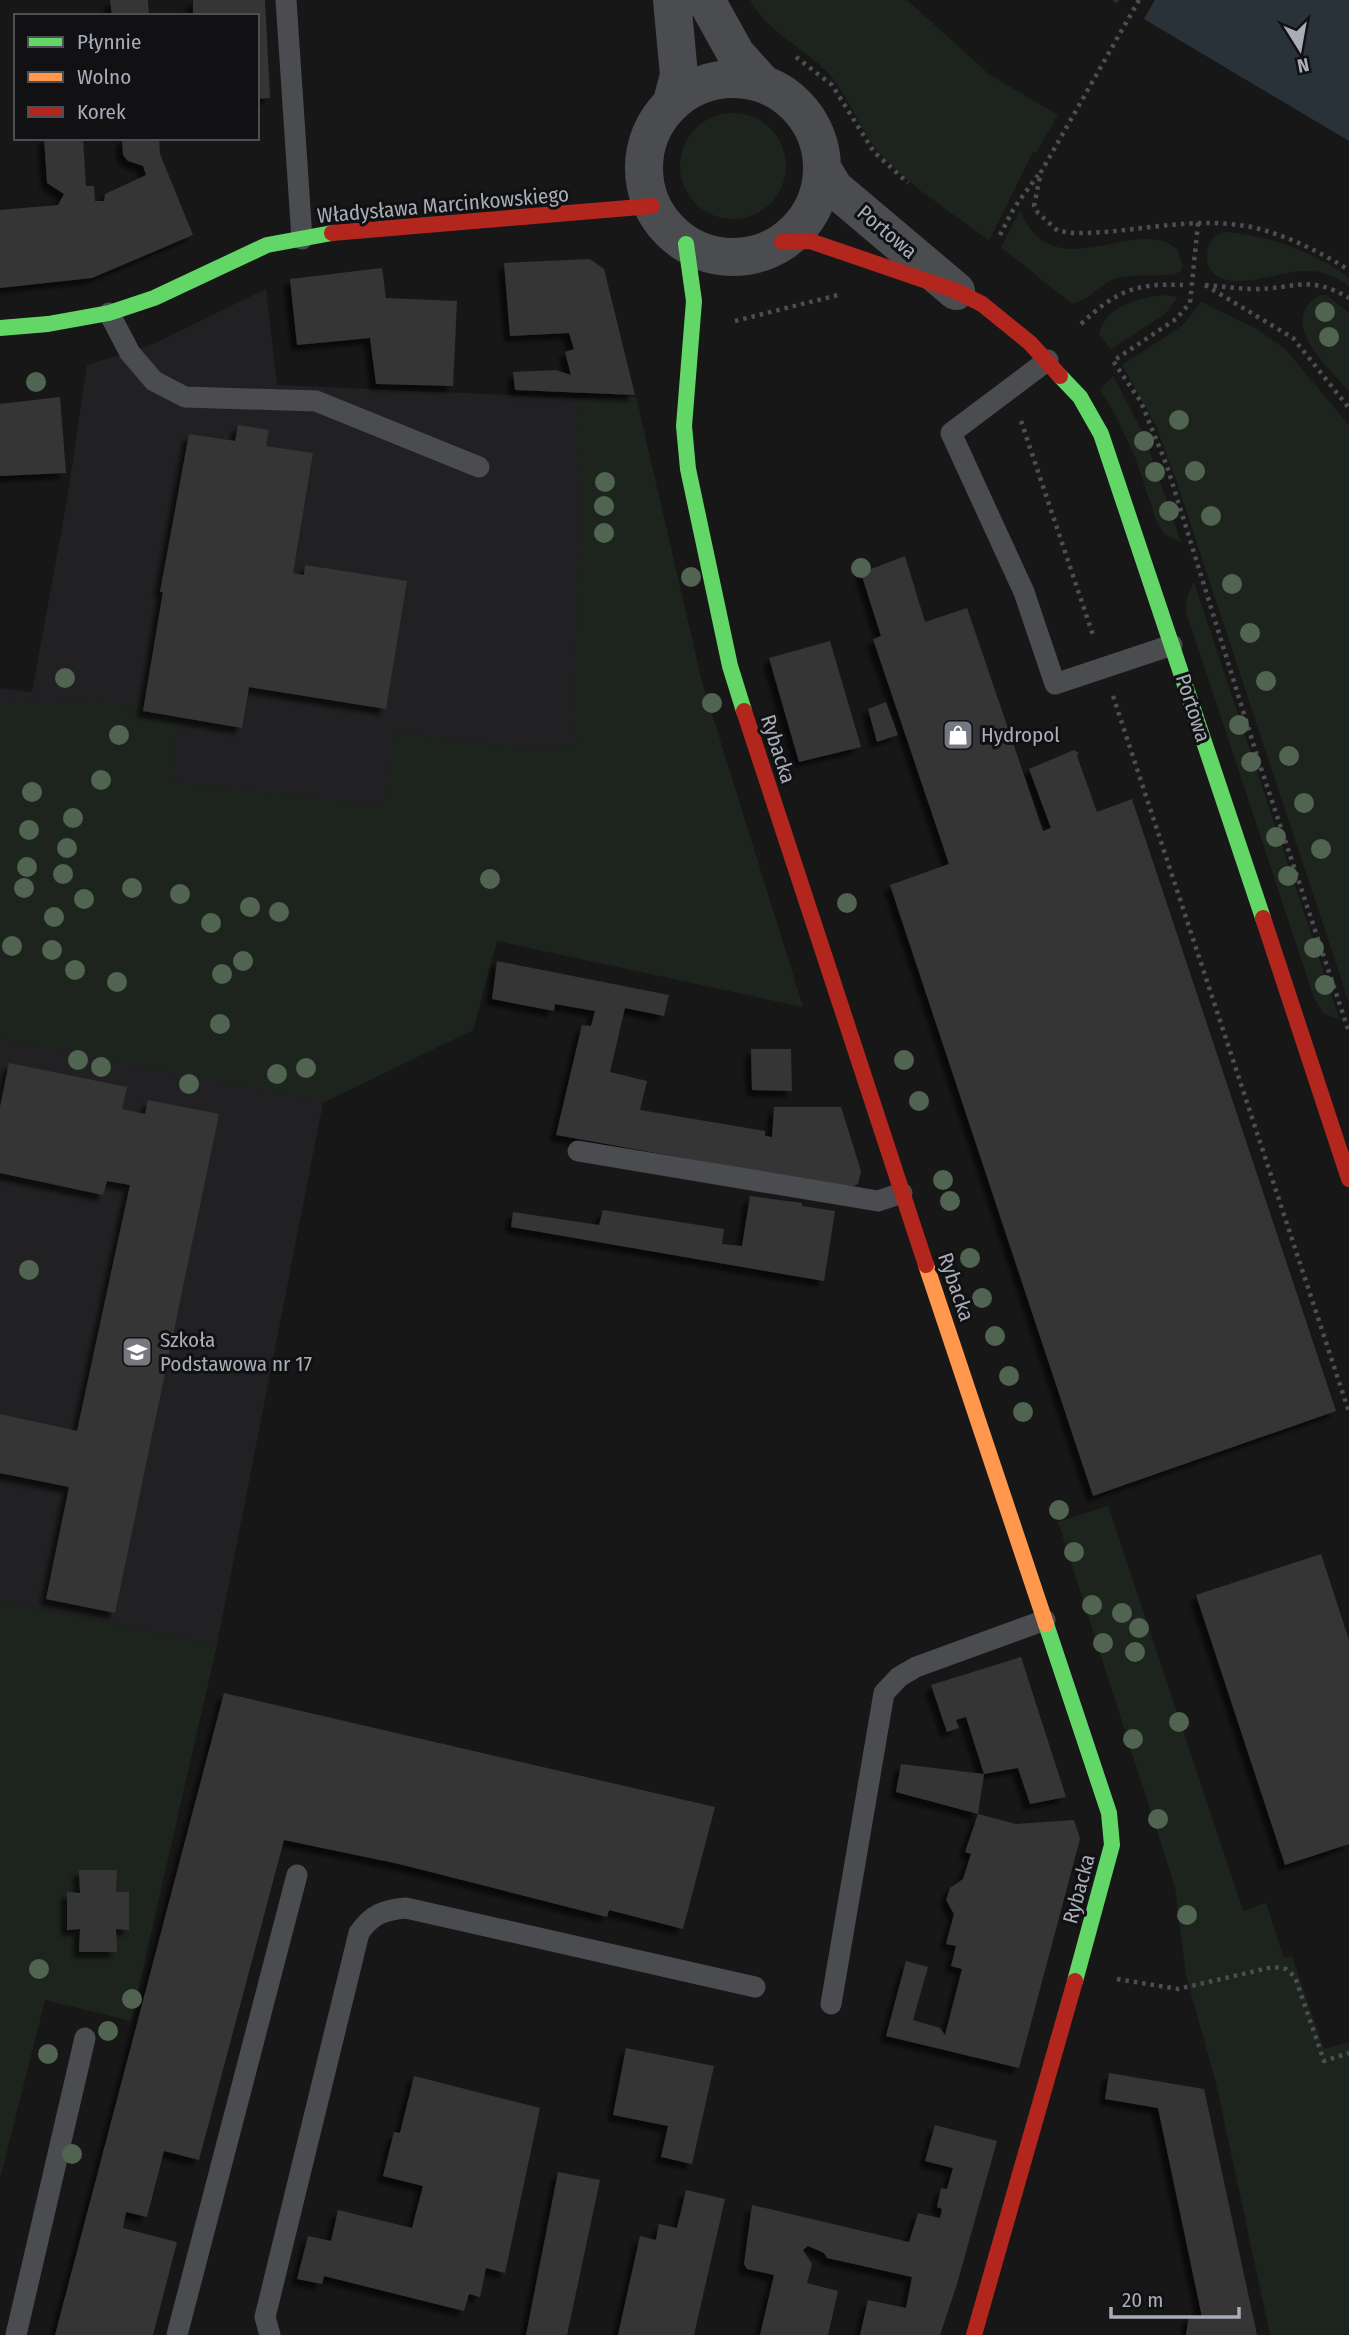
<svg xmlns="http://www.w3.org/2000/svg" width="1349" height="2335" font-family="'Fira Sans Condensed',sans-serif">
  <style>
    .built { fill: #212123 }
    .green { fill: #1d241e }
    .water { fill: #2a3239 }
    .pier { fill: #171717 }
    .building { fill: #353536; filter: url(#shadow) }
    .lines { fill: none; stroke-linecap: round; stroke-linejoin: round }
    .path { stroke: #4d4e52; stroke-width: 4.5; stroke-dasharray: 3.5 5; stroke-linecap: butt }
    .lane { stroke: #4b4c50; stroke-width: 21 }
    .street { stroke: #4b4c50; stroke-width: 38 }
    .fast { stroke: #63d668; stroke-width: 16 }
    .slow { stroke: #ff974d; stroke-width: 16 }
    .jam { stroke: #b3261e; stroke-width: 16 }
    .tree { fill: #506451 }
    .labels { text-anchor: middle; stroke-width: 6; stroke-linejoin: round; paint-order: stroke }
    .street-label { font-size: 21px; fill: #a8adb8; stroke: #111113 }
    .poi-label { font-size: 21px; fill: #a8adb8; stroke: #111113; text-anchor: start }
  </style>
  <defs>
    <filter id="shadow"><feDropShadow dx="-6" dy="6" stdDeviation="2" flood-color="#0009"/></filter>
  </defs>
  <rect width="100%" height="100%" fill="#171717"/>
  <path class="built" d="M266 289 277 385 577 398 636 397 702 682 803 1007 497 941 473 1030 323 1103 217 1645 0 1601V688L32 692 67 500 87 365 151 345Z"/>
  <path class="green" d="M750 0H907L990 75 1058 115 1036 153 1033 152 989 241C957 216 911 187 884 158 860 133 851 98 828 73 801 45 771 36 750 0Z
    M680 166a53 53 0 1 1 106 0a53 53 0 1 1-106 0Z
    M1020 211C1055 292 1136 212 1178 250L1183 267 1180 272C1164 279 1136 272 1114 279 1100 284 1085 304 1071 303L1001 247Z
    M1227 232C1268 236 1317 252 1349 278V286C1337 277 1323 271 1308 271 1279 269 1222 300 1207 263 1207 246 1209 235 1227 232Z
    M1162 295 1178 297 1164 315 1111 349 1099 335C1104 306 1137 299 1162 295Z
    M1319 295H1327L1349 313V392C1328 366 1276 323 1319 295Z
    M1201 302 1257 329 1286 350 1349 425V1003L1176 480 1156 426 1122 365 1182 326Z
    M1113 376 1143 433 1181 542 1165 535 1156 520 1135 457 1115 414 1100 390Z
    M636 397 702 682 803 1007 497 941 473 1030 323 1102 0 1039V704L97 702 178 710 172 782 384 806 394 732 544 751 578 745 573 721 580 523 577 398Z
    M1194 582 1340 1020 1323 1013 1314 998 1186 612 1187 597Z
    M1108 1506 1243 1911 1266 1903 1284 1958 1292 1956 1324 2049 1349 2042V2335H1270L1216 2083 1186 1975 1175 1887 1058 1522Z
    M0 1601 217 1645 131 2021 45 2000 0 2179Z"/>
  <path class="water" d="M1112 0H1349V141Z"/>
  <path class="pier" d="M1119 0H1155L1142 22 1115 6Z"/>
  <path class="building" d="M110 0H148L149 16H112Z
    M193 0H265L270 98 257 99V16H193Z
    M44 138H83L86 186H94L95 201H104L105 194 146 175 143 166 128 161 123 155 122 138H159L160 154 193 235 92 278 0 288V210L58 205 64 194 47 183Z
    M590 259 604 269 635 395 515 390 513 372 556 370 571 375 565 352 574 349 569 333 510 336 504 263Z
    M382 268 386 298 457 301 453 386 376 384 370 338 297 345 290 279Z
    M60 397 66 473 0 476V404Z
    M238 425 269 430 266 446 313 453 293 573 304 575 305 565 407 581 386 709 249 687 242 728 143 711 163 592H160L189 434 235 441Z
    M905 556 925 622 967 608 1043 831 1051 828 1029 769 1074 750 1079 753 1077 756 1097 812 1132 799 1336 1411 1093 1496 890 885 949 864 873 639 881 636 861 573Z
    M830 641 861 747 799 762 769 658Z
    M886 702 898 735 877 742 868 709Z
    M497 961 669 995 664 1016 625 1008 610 1072 647 1081 640 1110 765 1131V1136L772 1137 774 1107H841L861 1171 858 1184 850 1188 556 1135 582 1025 591 1026 595 1011 555 1004 554 1011 492 999Z
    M751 1049H791L792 1091 752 1090Z
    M9 1063 127 1087 122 1109 145 1114 148 1100 219 1114 115 1613 46 1599 69 1487 0 1473V1414L77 1431 130 1185 107 1181 103 1195 0 1173V1107Z
    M750 1196 802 1203V1206L835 1211 824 1281 511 1227 513 1212 599 1225 603 1210 724 1229 722 1244 742 1246Z
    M1321 1554 1349 1640V1844L1285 1865 1196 1595Z
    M1021 1657 1066 1797 1030 1804 1018 1768 984 1774 978 1814 1016 1824 1074 1820 1080 1839 1019 2068 886 2036 906 1961 928 1967 913 2020 940 2028 945 2035 962 1969 951 1966 956 1946 946 1944 954 1914 946 1900 950 1888 963 1879 971 1854 965 1852 978 1814 896 1792 901 1764 984 1774 966 1717 956 1720 959 1728 947 1732 931 1685Z
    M224 1693 715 1807 683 1929 609 1910 607 1917 399 1864 284 1840 199 2160 164 2151 147 2217 126 2212 123 2228 177 2242 153 2335H55Z
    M79 1870H117L116 1892H129V1930L116 1929 117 1952H79L80 1929 67 1930V1892L80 1893Z
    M626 2048 714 2066 692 2164 661 2157 668 2126 613 2115Z
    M1109 2073 1204 2089 1257 2335H1186L1189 2315 1202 2317 1158 2108 1105 2099Z
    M414 2076 540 2108 505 2273 486 2268 480 2297 469 2294 464 2311 324 2276 322 2284 297 2279 308 2236 331 2241 338 2210 412 2228 423 2186 383 2176 394 2132 400 2133Z
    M935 2125 997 2141 957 2284 940 2335H860L868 2300 906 2308 912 2277 827 2258 824 2253 808 2246 803 2250 812 2264 807 2283 838 2291 828 2335H760L774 2275 747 2269 744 2264 752 2205 909 2242 918 2213 940 2218 942 2209 937 2207 941 2188 947 2189 953 2168 925 2161Z
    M558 2172 600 2180 567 2335H526Z
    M686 2190 725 2199 694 2335H618L640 2236 656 2240 659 2224 677 2228Z"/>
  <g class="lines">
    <path class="path" d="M1139 0 1041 172 1034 206 1038 213 1058 231 1073 233C1125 234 1177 219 1229 224 1272 227 1313 248 1349 270
      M796 57 832 85 874 152 908 183
      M1198 223 1190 303 1176 319 1113 361 1141 402 1167 466 1258 759 1349 1032
      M1000 235 1014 208 1038 175
      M1205 285 1293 338 1349 408
      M1205 285C1222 286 1238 289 1254 289 1296 289 1308 274 1349 298
      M735 321 838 295
      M1081 324C1116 291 1135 283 1183 285
      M1021 421 1094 638
      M1113 696 1349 1412
      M1117 1979 1178 1989 1273 1967 1286 1969 1295 1977 1324 2061 1349 2053"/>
    <path class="lane" d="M286 0 302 239
      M109 313 130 353 154 381 185 397 316 401 479 467
      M1048 360 951 433 1024 592 1055 684 1172 645
      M578 1151 878 1201 902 1193
      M831 2004 884 1693 899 1677 916 1667 1045 1620
      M16 2335 85 2038
      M177 2335 297 1875
      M270 2335 265 2317 359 1933C372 1914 384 1910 406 1908L755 1987"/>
    <path class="street" d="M672 0 679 75 672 102
      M706 0 736 54 763 84
      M644 168a89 89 0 1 1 178 0a89 89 0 1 1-178 0Z
      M822 168 834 188 956 291"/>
    <path class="fast" d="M686 244 694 301 684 426 688 469 730 666 744 711
      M0 328 48 324 109 313 154 298 267 245 332 233
      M1060 376 1080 397 1101 434 1263 918
      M1046 1624 1109 1813 1112 1845 1075 1981"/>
    <path class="slow" d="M926 1265 1046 1624"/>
    <path class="jam" d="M332 233 652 206
      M782 242 810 241 956 291 982 304 1030 343 1060 376
      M744 711 926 1265
      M1263 918 1349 1179
      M974 2335 1075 1981"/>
  </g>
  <g class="tree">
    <circle cx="1325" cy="312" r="10"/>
    <circle cx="1329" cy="337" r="10"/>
    <circle cx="36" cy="382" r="10"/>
    <circle cx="1179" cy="420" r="10"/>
    <circle cx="1144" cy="441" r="10"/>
    <circle cx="1195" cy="471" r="10"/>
    <circle cx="1155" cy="472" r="10"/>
    <circle cx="605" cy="482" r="10"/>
    <circle cx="604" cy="506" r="10"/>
    <circle cx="1169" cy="511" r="10"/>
    <circle cx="1211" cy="516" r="10"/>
    <circle cx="604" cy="533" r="10"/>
    <circle cx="861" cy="568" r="10"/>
    <circle cx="691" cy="577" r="10"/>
    <circle cx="1232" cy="584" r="10"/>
    <circle cx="1250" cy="633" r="10"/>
    <circle cx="65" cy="678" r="10"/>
    <circle cx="1266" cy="681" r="10"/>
    <circle cx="712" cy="703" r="10"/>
    <circle cx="1239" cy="725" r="10"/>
    <circle cx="119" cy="735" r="10"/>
    <circle cx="1289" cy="756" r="10"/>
    <circle cx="1251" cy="762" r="10"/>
    <circle cx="101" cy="780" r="10"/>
    <circle cx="32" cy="792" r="10"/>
    <circle cx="1304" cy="803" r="10"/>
    <circle cx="73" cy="818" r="10"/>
    <circle cx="29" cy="830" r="10"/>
    <circle cx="1276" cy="837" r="10"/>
    <circle cx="67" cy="848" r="10"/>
    <circle cx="1321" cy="849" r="10"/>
    <circle cx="27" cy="867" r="10"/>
    <circle cx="63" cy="874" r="10"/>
    <circle cx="1288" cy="876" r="10"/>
    <circle cx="490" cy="879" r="10"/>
    <circle cx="24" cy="888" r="10"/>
    <circle cx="132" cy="888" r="10"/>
    <circle cx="180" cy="894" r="10"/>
    <circle cx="84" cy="899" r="10"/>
    <circle cx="847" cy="903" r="10"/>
    <circle cx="250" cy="907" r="10"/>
    <circle cx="279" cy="912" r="10"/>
    <circle cx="54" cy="917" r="10"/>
    <circle cx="211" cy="923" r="10"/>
    <circle cx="12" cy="946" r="10"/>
    <circle cx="1314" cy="948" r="10"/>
    <circle cx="52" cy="950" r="10"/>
    <circle cx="243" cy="961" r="10"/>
    <circle cx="75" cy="970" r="10"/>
    <circle cx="222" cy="974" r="10"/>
    <circle cx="117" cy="982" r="10"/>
    <circle cx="1325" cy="985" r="10"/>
    <circle cx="220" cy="1024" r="10"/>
    <circle cx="78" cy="1060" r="10"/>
    <circle cx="904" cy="1060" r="10"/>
    <circle cx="101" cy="1067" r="10"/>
    <circle cx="306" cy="1068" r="10"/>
    <circle cx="277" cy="1074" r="10"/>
    <circle cx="189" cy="1084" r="10"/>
    <circle cx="919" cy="1101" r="10"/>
    <circle cx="943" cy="1180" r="10"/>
    <circle cx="950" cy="1201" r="10"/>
    <circle cx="970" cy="1258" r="10"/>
    <circle cx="29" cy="1270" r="10"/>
    <circle cx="982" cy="1298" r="10"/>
    <circle cx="995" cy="1336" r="10"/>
    <circle cx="1009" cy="1376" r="10"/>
    <circle cx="1023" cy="1412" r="10"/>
    <circle cx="1059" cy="1510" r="10"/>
    <circle cx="1074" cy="1552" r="10"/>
    <circle cx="1092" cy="1605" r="10"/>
    <circle cx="1122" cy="1613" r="10"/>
    <circle cx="1139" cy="1628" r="10"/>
    <circle cx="1103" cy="1643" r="10"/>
    <circle cx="1135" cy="1652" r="10"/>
    <circle cx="1179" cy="1722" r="10"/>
    <circle cx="1133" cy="1739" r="10"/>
    <circle cx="1158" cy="1819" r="10"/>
    <circle cx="1187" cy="1915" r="10"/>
    <circle cx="39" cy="1969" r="10"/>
    <circle cx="132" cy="1999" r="10"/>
    <circle cx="108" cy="2031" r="10"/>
    <circle cx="48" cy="2054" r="10"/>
    <circle cx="72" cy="2154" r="10"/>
  </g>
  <defs>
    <g id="shop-square" transform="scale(1.575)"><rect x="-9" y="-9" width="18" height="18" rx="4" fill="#757880" stroke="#111113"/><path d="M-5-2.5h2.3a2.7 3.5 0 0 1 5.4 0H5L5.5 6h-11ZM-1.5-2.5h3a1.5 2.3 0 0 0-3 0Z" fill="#fff"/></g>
    <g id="school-square" transform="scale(1.575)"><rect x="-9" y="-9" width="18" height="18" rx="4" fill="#757880" stroke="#111113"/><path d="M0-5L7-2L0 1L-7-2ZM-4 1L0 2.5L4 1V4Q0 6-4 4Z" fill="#fff"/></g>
  </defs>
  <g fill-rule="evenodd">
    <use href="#shop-square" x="958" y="735"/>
    <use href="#school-square" x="137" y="1352"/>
  </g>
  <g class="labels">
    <g class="street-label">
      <text transform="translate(443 205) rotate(-5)" y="7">Władysława Marcinkowskiego</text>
      <text transform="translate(887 232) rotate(40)" y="7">Portowa</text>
      <text transform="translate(1193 708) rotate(72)" y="7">Portowa</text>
      <text transform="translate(778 749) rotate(72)" y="7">Rybacka</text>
      <text transform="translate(956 1287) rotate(71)" y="7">Rybacka</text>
      <text transform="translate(1079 1889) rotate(-75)" y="7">Rybacka</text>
    </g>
    <g class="poi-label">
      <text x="981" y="742">Hydropol</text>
      <text x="160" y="1347">Szkoła<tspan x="160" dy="24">Podstawowa nr 17</tspan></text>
    </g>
  </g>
  <rect x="14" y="14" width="245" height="126" fill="#111113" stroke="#4d4f55" stroke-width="2"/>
  <rect x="28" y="37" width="35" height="10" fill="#63d668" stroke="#4d4f55" stroke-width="2"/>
  <text x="77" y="49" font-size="21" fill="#a8adb8">Płynnie</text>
  <rect x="28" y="72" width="35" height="10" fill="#ff974d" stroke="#4d4f55" stroke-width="2"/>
  <text x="77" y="84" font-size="21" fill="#a8adb8">Wolno</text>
  <rect x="28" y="107" width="35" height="10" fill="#b3261e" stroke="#4d4f55" stroke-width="2"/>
  <text x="77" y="119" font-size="21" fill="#a8adb8">Korek</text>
  <g transform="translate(1300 49) rotate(169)" stroke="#111113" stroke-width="5" paint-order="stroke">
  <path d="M0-5L12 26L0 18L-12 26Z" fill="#a8adb8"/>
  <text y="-10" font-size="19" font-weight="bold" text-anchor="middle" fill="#a8adb8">N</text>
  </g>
  <path d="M1111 2307v10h128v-10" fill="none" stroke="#a8adb8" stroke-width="3.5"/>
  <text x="1122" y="2307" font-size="21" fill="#a8adb8" stroke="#111113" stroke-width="5" paint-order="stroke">20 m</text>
</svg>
